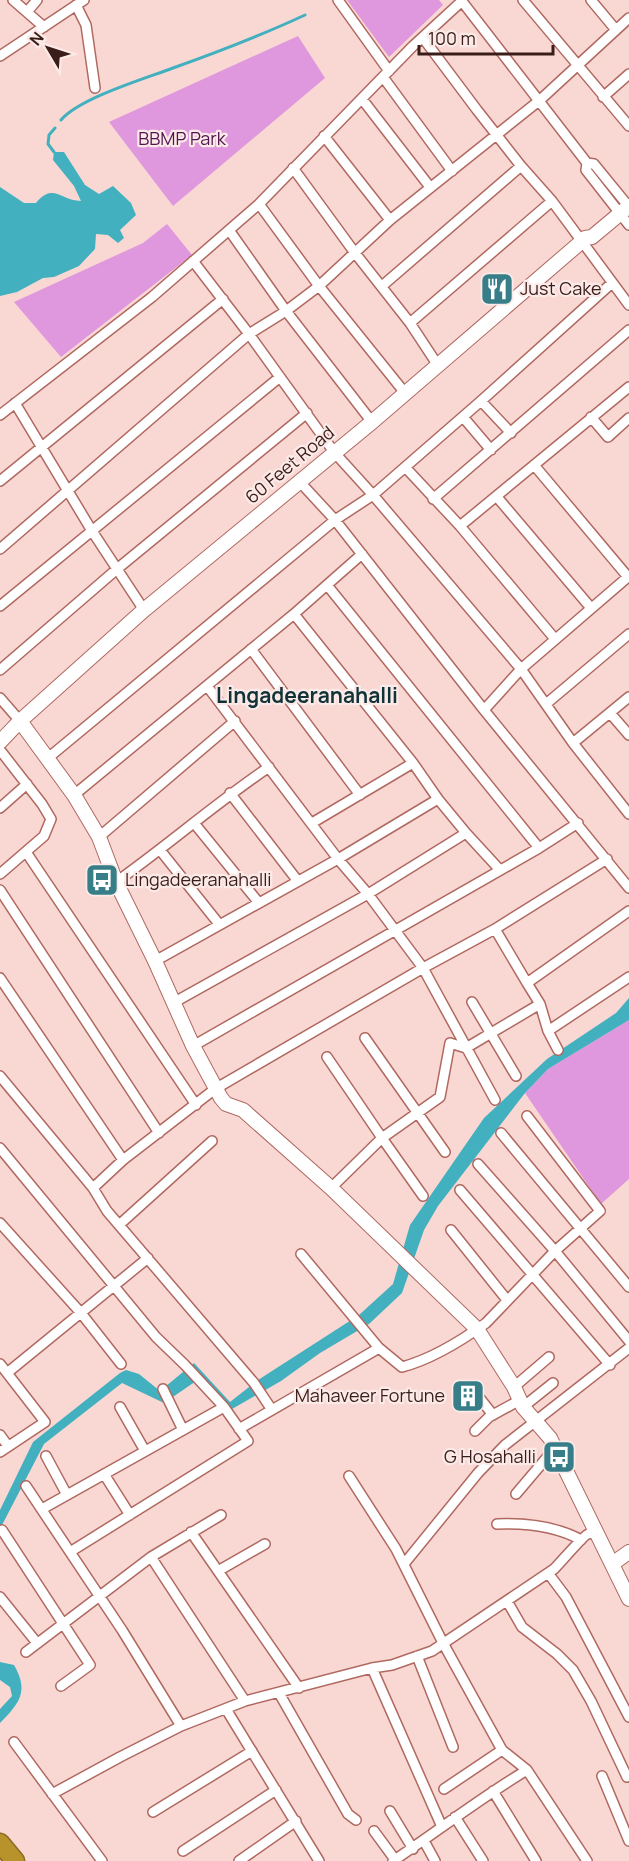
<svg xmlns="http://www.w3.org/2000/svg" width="629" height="1861" font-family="Manrope,sans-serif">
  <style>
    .green { fill: #df97dd }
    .water { fill: #42b0bf }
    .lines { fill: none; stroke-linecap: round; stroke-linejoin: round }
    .stream { stroke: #42b0bf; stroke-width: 3 }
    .street-casing { stroke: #b06960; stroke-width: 12 }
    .secondary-casing { stroke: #b06960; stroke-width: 16 }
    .highway-casing { stroke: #8c6924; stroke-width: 21 }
    .street { stroke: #fff; stroke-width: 9 }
    .secondary { stroke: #fff; stroke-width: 14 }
    .highway { stroke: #b8922a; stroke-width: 18 }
    .labels { text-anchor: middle; stroke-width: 4.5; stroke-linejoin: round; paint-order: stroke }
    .park-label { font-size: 18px; fill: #511551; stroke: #fbeae7 }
    .poi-label { font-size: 18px; fill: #3a1d19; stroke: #fbeae7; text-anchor: start }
    .street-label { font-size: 18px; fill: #3a1d19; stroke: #fbeae7 }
    .quarter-label { font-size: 21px; font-weight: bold; fill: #113338; stroke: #fbeae7 }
  </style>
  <rect width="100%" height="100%" fill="#f9d8d4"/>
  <path class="green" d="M347 0H439L443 5 389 57Z
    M298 36 325 78 173 206 109 122Z
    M167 224 192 255 61 357 14 302 143 243Z
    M629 1020V1179L601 1204 525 1093 548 1069Z"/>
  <path class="water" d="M54 152H64L85 185 99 194 113 186 131 203 136 215 120 230 124 238 118 243 108 235 96 234 95 249 79 266 54 277 43 278 17 292 0 296V187L24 203H36C53 182 61 201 81 201L74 186 53 160Z
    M629 998V1020L548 1069 525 1093 438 1206 424 1230 402 1293 369 1324 320 1353 281 1381 232 1409 202 1377 164 1403 122 1383 44 1444 0 1529V1510L33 1442 120 1373 126 1370 139 1374 160 1391 194 1363 230 1402 258 1380 359 1315 393 1284 410 1225 484 1118 547 1059 616 1013Z
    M0 1662 14 1665C29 1691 20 1703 0 1723V1709L12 1696 10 1687 0 1680Z"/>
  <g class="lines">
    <path class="stream" d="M61 120C80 98 144 79 173 68 218 52 262 35 305 15
      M54 152 48 144 49 135 55 128"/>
    <g class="street-casing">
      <path id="street" d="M13 0 44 27
        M338 0 389 71
        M461 0 587 163
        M523 0 629 126
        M591 0 616 30
        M76 5 86 25 95 88
        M27 12 37 0
        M423 38 477 110 521 166 552 201 629 305
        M0 56 84 0
        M383 77 452 171
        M603 97 629 74
        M362 99 430 187
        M324 136 390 220
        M293 168 355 253 410 323 437 364
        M259 204 319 286 405 393
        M629 207 594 164 587 163 586 170 629 225
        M229 230 286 311 372 422
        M193 261 249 334 334 452 373 495 521 669 573 743 629 814
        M382 286 521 166
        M410 323 552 201
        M481 401 511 433
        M15 403 92 531 144 610
        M0 415 152 297 259 204 413 46 462 1
        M463 417 491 450
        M591 417 608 437 629 418
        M534 465 628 577
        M405 467 460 526 555 639
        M0 481 223 299
        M299 481 335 520 484 710
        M497 497 591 608
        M433 499 629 330
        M460 526 629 387
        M0 549 249 334 286 311 319 286 390 220 540 100 629 18
        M629 576 521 669 484 710 629 888
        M327 585 539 848
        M0 606 280 377
        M294 614 413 763 438 799 466 833 500 870
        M251 649 360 795
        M0 670 117 569 307 413
        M207 686 338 859 368 894 423 968 495 1100
        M0 698 20 721
        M546 704 629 634
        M610 713 629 735
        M573 743 629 697
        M0 750 42 804 51 819 44 836 0 874
        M48 758 335 520 373 495 481 401 612 283
        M230 793 297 880
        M74 795 294 614 362 554
        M0 808 27 784
        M194 823 259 903
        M312 823 413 763
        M99 837 235 721
        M160 850 219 924
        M26 852 196 1105
        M116 882C168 845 216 803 269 767
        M0 890 159 1133
        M495 929 527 983 629 911
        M155 961 338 859 438 799
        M0 978 123 1160
        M527 983 540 1004 548 1031 558 1050
        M472 1002 516 1076
        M173 1003 368 894 466 833
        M548 1031 629 977
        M365 1038 445 1152
        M193 1046 539 848 578 823
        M327 1057 382 1138 331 1188
        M0 1076 93 1188 107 1211 254 1383 272 1410
        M501 1133 629 1287
        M0 1148 156 1337 185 1365 224 1407
        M478 1164 555 1251 629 1341
        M93 1188 123 1160 215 1089 423 968 495 929 607 859
        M460 1190 610 1365
        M423 1196 382 1138 440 1097 450 1043 466 1048 540 1004
        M0 1223 81 1313 121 1364
        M119 1225 212 1141
        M451 1230 507 1300
        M301 1254 379 1348 402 1367C432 1359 461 1341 486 1323L555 1251 600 1211 527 1116
        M0 1364 45 1422 0 1452
        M7 1373 148 1258
        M514 1387 549 1357
        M163 1389 183 1430
        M478 1396 493 1415
        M120 1407 145 1451
        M523 1407 553 1383
        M239 1429 379 1348
        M475 1431 489 1417 520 1400
        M0 1435 8 1446
        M46 1456 67 1495
        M104 1474 130 1515
        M349 1476 396 1549 443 1643 502 1750 527 1770
        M26 1486 122 1630 181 1726 120 1757 52 1794
        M516 1494 555 1448
        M42 1509 224 1407 248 1441 70 1552
        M497 1524C526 1523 556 1526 581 1540
        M2 1530 90 1665 61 1686
        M191 1532 299 1688
        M151 1557 245 1701
        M404 1564 478 1473 505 1445 629 1348
        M218 1571 265 1544
        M548 1573 566 1597 629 1717
        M0 1597 37 1643
        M507 1601 522 1627 557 1654 573 1670 591 1701 627 1777
        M26 1652 151 1557 221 1515
        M417 1656 453 1747
        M372 1668 442 1827
        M279 1693 348 1814 356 1820
        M226 1709 319 1861
        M181 1726 245 1701 372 1668 392 1665 432 1651 554 1569C560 1563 584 1535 588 1534 591 1533 594 1533 598 1533
        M14 1742 102 1861
        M602 1776 629 1841
        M444 1789 502 1750
        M493 1791 536 1861
        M390 1811 413 1849
        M153 1812 252 1751
        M455 1817 483 1861
        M374 1831 396 1861
        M424 1841 435 1861
        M183 1851 276 1790
        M239 1861 296 1821
        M393 1861C438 1831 480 1798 527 1770L587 1861"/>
    </g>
    <g class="secondary-casing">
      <path id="secondary" d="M20 721 74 795 99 837 116 882 155 961 193 1046 221 1098 226 1104 243 1110 331 1188 477 1329 514 1387 523 1407 550 1438 629 1599
        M0 742 20 721 144 610 372 422 581 242 585 238 592 237 629 206
        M612 1564 629 1552"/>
    </g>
    <g class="highway-casing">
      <path id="highway" d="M0 1843 15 1861"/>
    </g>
    <use href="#street" class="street"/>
    <use href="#secondary" class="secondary"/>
    <use href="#highway" class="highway"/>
  </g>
  <defs>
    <g id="restaurant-square" transform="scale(1.725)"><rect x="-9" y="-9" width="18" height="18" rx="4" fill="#377e88" stroke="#fbeae7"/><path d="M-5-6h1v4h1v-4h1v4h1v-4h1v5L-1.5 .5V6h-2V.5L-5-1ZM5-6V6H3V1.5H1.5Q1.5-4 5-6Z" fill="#fff"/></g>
    <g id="bus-square" transform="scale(1.725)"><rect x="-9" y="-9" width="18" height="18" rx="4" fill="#377e88" stroke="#fbeae7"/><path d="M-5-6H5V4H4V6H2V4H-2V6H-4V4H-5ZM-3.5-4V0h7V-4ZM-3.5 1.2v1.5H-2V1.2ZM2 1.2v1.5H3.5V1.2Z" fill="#fff"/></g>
    <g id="building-square" transform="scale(1.725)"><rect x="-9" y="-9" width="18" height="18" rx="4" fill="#377e88" stroke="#fbeae7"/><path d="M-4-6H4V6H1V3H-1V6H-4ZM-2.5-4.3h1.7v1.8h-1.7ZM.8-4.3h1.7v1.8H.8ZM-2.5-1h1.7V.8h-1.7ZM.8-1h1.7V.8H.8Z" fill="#fff"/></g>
  </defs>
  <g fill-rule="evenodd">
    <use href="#restaurant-square" x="497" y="289"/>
    <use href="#bus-square" x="102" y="880"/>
    <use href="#building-square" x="468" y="1396"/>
    <use href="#bus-square" x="559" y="1457"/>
  </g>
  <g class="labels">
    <g class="park-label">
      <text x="182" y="145">BBMP Park</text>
    </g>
    <g class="poi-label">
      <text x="520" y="295">Just Cake</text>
      <text x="125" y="886">Lingadeeranahalli</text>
      <text x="445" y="1402" text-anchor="end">Mahaveer Fortune</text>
      <text x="536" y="1463" text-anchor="end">G Hosahalli</text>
    </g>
    <g class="street-label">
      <text transform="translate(290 465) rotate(-40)" y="6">60 Feet Road</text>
    </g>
    <g class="quarter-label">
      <text x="307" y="703">Lingadeeranahalli</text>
    </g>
  </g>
  <g transform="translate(48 48) rotate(309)" stroke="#fbeae7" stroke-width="4.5" paint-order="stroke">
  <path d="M0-4.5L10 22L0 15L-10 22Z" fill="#3a1d19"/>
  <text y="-9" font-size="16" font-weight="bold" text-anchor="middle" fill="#3a1d19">N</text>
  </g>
  <path d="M419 45v9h134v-9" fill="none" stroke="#3a1d19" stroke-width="3"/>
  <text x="428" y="45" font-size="18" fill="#3a1d19" stroke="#fbeae7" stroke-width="4.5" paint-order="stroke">100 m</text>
</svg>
